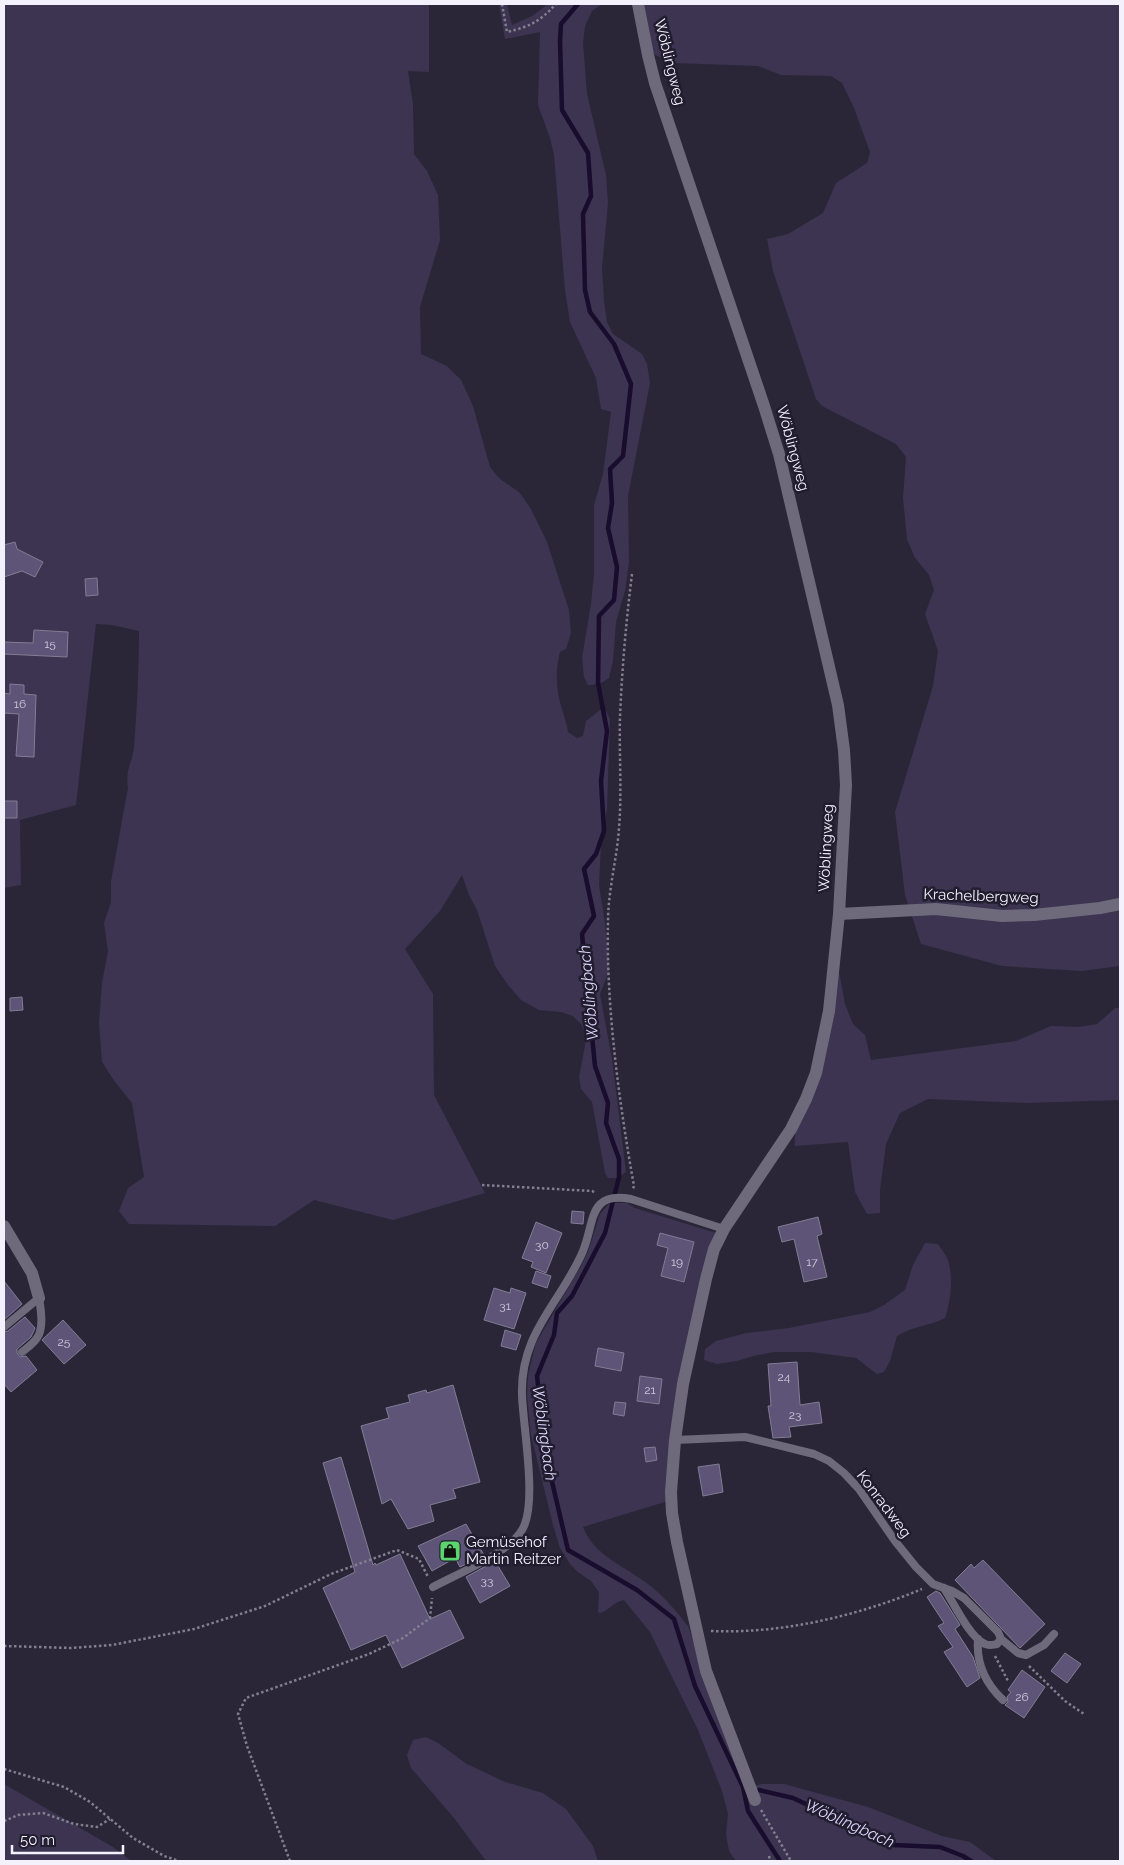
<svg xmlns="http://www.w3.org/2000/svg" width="1124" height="1865" font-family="Raleway,sans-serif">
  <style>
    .green { fill: #3c3451 }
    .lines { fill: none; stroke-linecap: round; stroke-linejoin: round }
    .stream { stroke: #180d2c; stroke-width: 4.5 }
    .building { fill: #5e5478; stroke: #827d93 }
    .path { stroke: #827f8e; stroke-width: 2.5; stroke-dasharray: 2.5 2.5; stroke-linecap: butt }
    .lane { stroke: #6e6a7b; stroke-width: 8 }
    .street { stroke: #6e6a7b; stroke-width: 12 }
    .labels { text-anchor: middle; stroke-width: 5; stroke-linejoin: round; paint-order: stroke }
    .number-label { font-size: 12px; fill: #cecadc }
    .street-label { font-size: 15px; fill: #f4f1fd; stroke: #211c2e }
    .poi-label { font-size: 15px; fill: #f4f1fd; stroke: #211c2e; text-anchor: start }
    .water-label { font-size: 16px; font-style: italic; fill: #ded5fc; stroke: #211c2e }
  </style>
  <rect width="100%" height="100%" fill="#2a2638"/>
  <path class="green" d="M4 4H429V72L408 71 413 104 414 154 427 171 438 195 440 240 420 307 421 354 447 366 461 380 473 406 490 467 500 479 519 492 531 509 547 542 569 610 571 633 566 649 560 652C555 671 556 691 562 709 564 717 567 724 568 732L577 738 583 736 586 721 600 710 606 711 610 719 607 809 601 844 599 885 605 923 609 971 600 994 612 1059 626 1172 617 1178H608L605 1173 592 1102 581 1089 579 1077 586 1040 582 1025 573 1016 561 1012 539 1010 521 1000 508 985 495 966 477 910 469 895 462 875 440 911 405 949 433 994 434 1095 485 1193 393 1220 314 1200 275 1226 129 1224 119 1211 128 1188 144 1177 132 1103 115 1082 102 1062 99 1023 102 983 108 951 104 923 111 902V881L128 788C125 770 132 763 134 747 137 708 139 670 139 631L112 625 96 624 76 805 20 820 21 885 4 888Z
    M499 4H507L512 25 532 16 548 4H602L592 11 585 26 583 43 587 94 606 175 608 203 602 268 604 301 607 322 613 334 642 354 647 364 650 383 628 496 629 562 625 591 616 622 613 661 609 678 603 682 592 685H588L584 677 582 658 591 604 594 573V505L603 474 611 412 601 409 596 378 570 322 565 290 554 155 550 138 538 105 540 32 505 39Z
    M644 4H1120V966L1082 971 1002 966 921 944 905 895 895 812 933 686 938 651 925 614 934 590 929 575 915 558 907 539 903 498 906 457 896 444 822 406 816 399 773 271 767 239 788 234 823 213 836 183 867 163 870 152 854 108 842 83 831 76 781 75 758 66 674 63 653 54Z
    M838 966 845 1004 853 1024 865 1035 871 1060 1016 1041 1051 1026 1079 1027 1097 1024 1115 1008H1120V1100L1027 1103 928 1099 900 1113 886 1144 880 1190V1213L867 1214 855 1192 848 1142 795 1146V1132Z
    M610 1203H627L635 1208 716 1233 668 1501 583 1527C594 1556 626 1567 648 1584 664 1596 676 1611 688 1626L745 1788 762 1784H784L868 1807 942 1836 970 1842 996 1861H736L729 1851 726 1834 728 1814 722 1791 698 1730 650 1632 624 1600C614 1602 610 1609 601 1613L598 1612 599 1592 591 1581 578 1572 570 1564 560 1548 553 1525 531 1435 527 1395 528 1375 536 1343 581 1266 588 1252 600 1214Z
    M925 1243 938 1244C941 1249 945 1253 947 1258 954 1275 951 1301 945 1318 930 1326 913 1326 897 1336L890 1361 884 1372 877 1374 856 1358 811 1352H774L753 1356 737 1361 717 1364 704 1360 705 1349 716 1341 746 1333 789 1328 870 1312 884 1305 905 1290 913 1265Z
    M426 1737 438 1743 467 1764 505 1782 543 1793 566 1809 593 1846 598 1861H486L454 1818 411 1768 407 1755 413 1740Z
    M4 1784 113 1847 131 1861H4Z"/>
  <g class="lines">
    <path class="stream" d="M578 4 561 24 560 41 562 110 588 153 591 196 583 214 585 290 590 312 614 344 631 384 623 456 610 469 612 503 608 528 617 567 614 600 599 616 598 683 607 731 601 781 604 831 596 854 584 869 594 916 582 934 595 1066 608 1103 606 1123 619 1159V1177L605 1233 572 1296 557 1313 554 1335 537 1376 546 1456 568 1550 637 1590 674 1619 695 1686 743 1787 748 1811 780 1861
      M759 1790 793 1798 893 1845 940 1847 963 1856 971 1861"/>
  </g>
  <path class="building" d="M15 542 17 549 43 562 35 577 22 571 4 577V545Z
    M97 578 98 595 86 596 85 579Z
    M34 630 68 632 67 657 4 654V642L33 643Z
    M10 684 24 685V694L36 695 34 757 16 756 19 714 4 713V693L10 694Z
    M4 801H17V818H4Z
    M22 997 23 1010 10 1011V998Z
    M572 1211 584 1212 583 1224 571 1223Z
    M818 1217 822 1234 817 1236 827 1277 804 1282 794 1239 782 1242 778 1227Z
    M536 1222 562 1233 546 1273 531 1267 533 1262 522 1258Z
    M660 1233 694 1242 684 1282 661 1276 668 1248 657 1245Z
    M536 1271 551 1276 547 1288 532 1283Z
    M4 1281 22 1304 4 1320Z
    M494 1288 510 1293 511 1288 526 1293 514 1329 484 1320Z
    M25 1317 35 1328 31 1337 17 1349V1353L20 1357 26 1356 37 1370 11 1392 4 1384V1332L8 1331Z
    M63 1320 86 1345 64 1364 42 1340Z
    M505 1330 521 1335 516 1350 501 1346Z
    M598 1348 624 1353 621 1371 595 1366Z
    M797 1362 800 1405 819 1402 822 1423 789 1427 791 1437 773 1438 768 1406H771L768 1364Z
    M640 1376 662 1379 659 1404 637 1401Z
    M453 1385 480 1482 453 1489 456 1498 430 1505 434 1521 408 1529 391 1499 382 1504 361 1426 389 1418 386 1408 410 1402 408 1395 426 1390 427 1393Z
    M615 1402 626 1403 624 1416 613 1414Z
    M655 1447 657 1460 646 1462 644 1448Z
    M341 1457 373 1565 375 1563 376 1565 400 1554 430 1619 450 1610 464 1638 402 1668 386 1635 351 1650 323 1588 355 1572 323 1463Z
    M719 1464 723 1492 703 1496 698 1467Z
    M466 1524 484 1555 460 1567 455 1558 432 1571 418 1546Z
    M983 1560 1045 1624 1020 1648 955 1580 971 1564 974 1568Z
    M495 1561 510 1586 480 1603 466 1577Z
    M936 1591 940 1593 960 1625 955 1629 973 1657 980 1678 967 1687 944 1652 953 1647 938 1626 944 1623 927 1597Z
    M1065 1653 1081 1664 1067 1683 1051 1671Z
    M1022 1670 1045 1687 1024 1718 1005 1705 1008 1702 1007 1697 1011 1692 1008 1690Z"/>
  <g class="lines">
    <path class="path" d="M502 4 507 32C531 26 539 22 556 4
      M632 574C626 622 622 669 620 717 619 754 622 791 619 828 617 859 608 890 608 922 606 1006 619 1102 634 1186L633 1189
      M482 1185 592 1191 596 1193
      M711 1631C782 1634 857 1616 922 1589
      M4 1646 71 1648 112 1645 194 1629 265 1606 331 1574 397 1550 419 1559 428 1577
      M995 1656 1008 1681
      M1029 1666 1065 1701 1084 1714
      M4 1769 64 1787 90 1802 133 1838 164 1856 179 1861
      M761 1810 791 1861
      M4 1821 18 1815 43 1813 74 1824 97 1827 110 1819
      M769 1856 770 1861
      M290 1861 247 1746 238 1714 246 1698 369 1654 403 1638 430 1618 432 1598"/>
    <path class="lane" d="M4 1327 39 1298
      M22 1352C27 1348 33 1344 37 1338 44 1328 41 1310 39 1298
      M675 1440 745 1437 814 1454 829 1461 844 1473 859 1489 895 1541 916 1567 933 1584 952 1591 964 1598 998 1632 1001 1639 997 1644C992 1645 989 1646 985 1644 970 1638 953 1602 944 1588
      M433 1587C457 1574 509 1553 522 1530 538 1504 523 1427 522 1395 520 1332 561 1303 583 1251 595 1222 588 1191 631 1199L724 1229
      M978 1639C976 1663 986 1684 1003 1700
      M1001 1639 1018 1653 1026 1655 1044 1645 1054 1634"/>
    <path class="street" d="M638 4 648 55 655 83 764 406 779 454 838 705 844 750 846 785 839 914 829 1011 816 1073 806 1099 791 1129 724 1229 714 1249 706 1279 683 1384 675 1440 671 1492 672 1513 677 1542 706 1671 755 1800
      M839 914 936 909 1002 916 1034 915 1100 908 1120 904
      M4 1226 32 1273 39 1298"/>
  </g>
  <defs>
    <g id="shop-square" transform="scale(1.125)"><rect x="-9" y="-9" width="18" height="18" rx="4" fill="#5bd56e" stroke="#211c2e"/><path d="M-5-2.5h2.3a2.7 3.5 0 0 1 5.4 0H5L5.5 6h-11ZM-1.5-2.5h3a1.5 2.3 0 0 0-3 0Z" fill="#111"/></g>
  </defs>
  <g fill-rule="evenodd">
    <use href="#shop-square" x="450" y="1551"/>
  </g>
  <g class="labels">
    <g class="number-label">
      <text x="50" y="648">15</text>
      <text x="20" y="708">16</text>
      <text x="542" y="1249">30</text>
      <text x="677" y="1266">19</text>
      <text x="812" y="1266">17</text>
      <text x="505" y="1310">31</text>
      <text x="64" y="1346">25</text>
      <text x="784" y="1381">24</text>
      <text x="650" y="1394">21</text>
      <text x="795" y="1419">23</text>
      <text x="487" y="1585">33</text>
      <text x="1022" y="1701">26</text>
    </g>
    <g class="street-label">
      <text transform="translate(670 62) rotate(76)" y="5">Wöblingweg</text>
      <text transform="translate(793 448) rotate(75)" y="5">Wöblingweg</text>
      <text transform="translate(826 848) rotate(-87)" y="5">Wöblingweg</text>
      <text transform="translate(981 896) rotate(2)" y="5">Krachelbergweg</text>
      <text transform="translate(884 1504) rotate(53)" y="5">Konradweg</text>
    </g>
    <g class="poi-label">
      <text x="466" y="1547">Gemüsehof<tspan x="466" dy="17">Martin Reitzer</tspan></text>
    </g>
    <g class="water-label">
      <text transform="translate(588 993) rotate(-95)" y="6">Wöblingbach</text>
      <text transform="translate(545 1433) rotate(82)" y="6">Wöblingbach</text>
      <text transform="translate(850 1823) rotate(24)" y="6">Wöblingbach</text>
    </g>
  </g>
  <rect width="1124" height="1865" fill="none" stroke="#f4f1fd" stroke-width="10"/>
  <path d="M12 1845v8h111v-8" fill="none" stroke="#f4f1fd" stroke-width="2.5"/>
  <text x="20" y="1845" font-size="15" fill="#f4f1fd" stroke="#211c2e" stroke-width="4" paint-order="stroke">50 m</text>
</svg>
